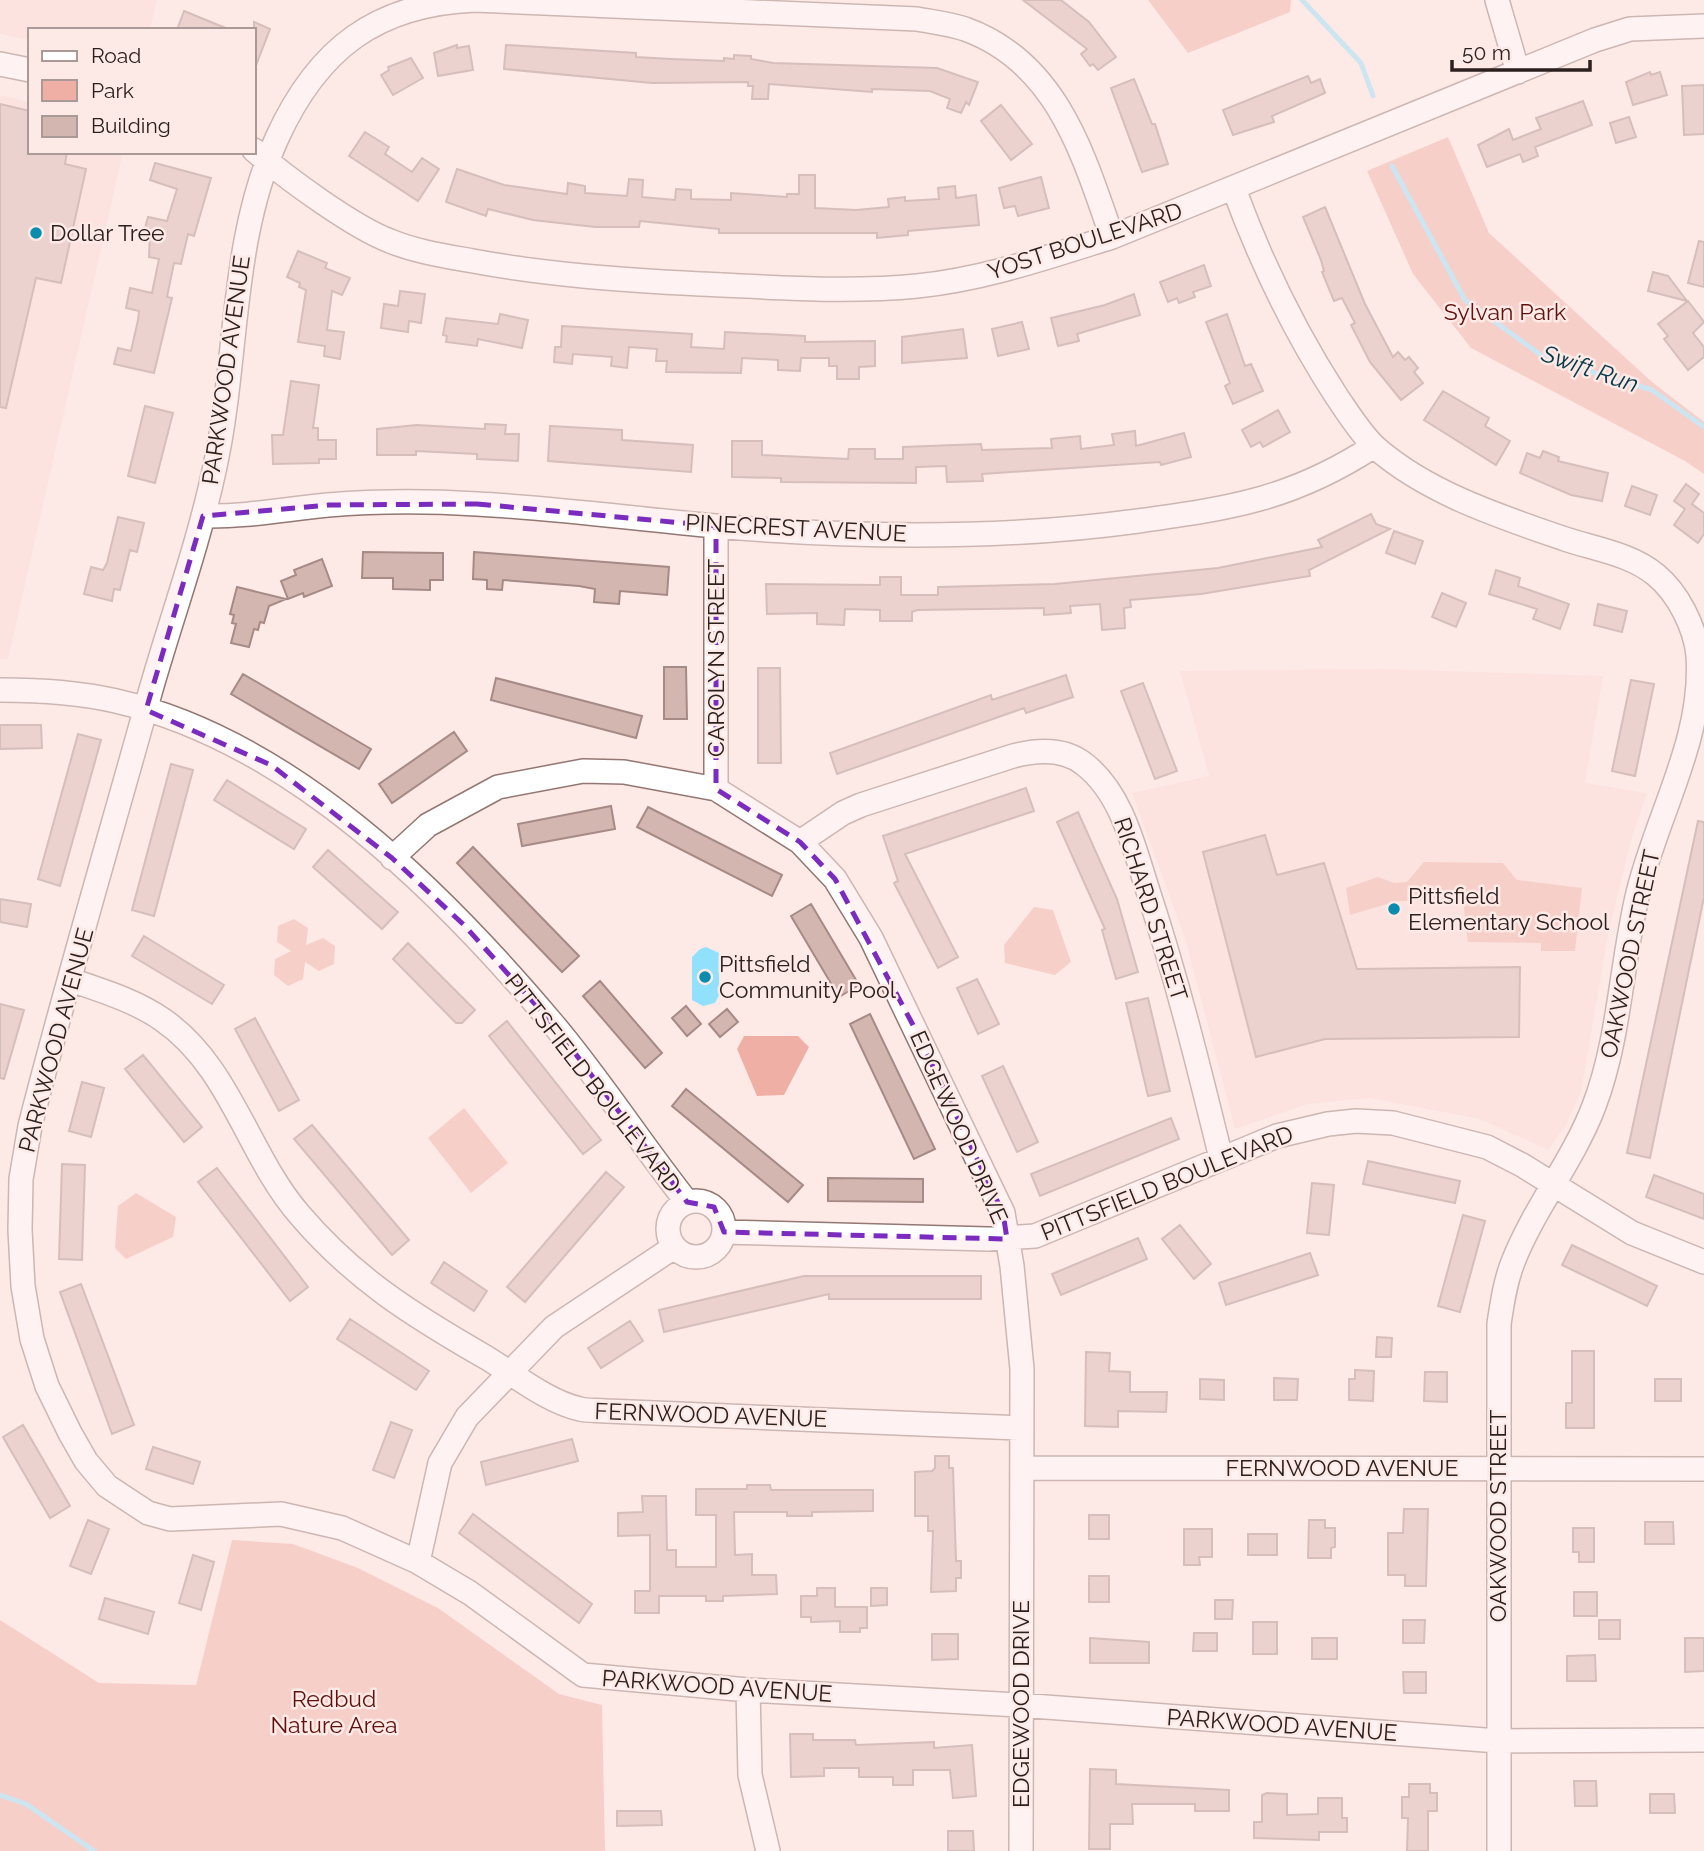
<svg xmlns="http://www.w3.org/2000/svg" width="1704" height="1851" font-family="Raleway,sans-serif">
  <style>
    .built { fill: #fbdbd6 }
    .green { fill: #efafa5 }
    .water { fill: #91e1fd }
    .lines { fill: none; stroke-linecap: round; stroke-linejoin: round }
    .stream { stroke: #91e1fd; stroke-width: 5 }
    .building { fill: #d4b6b1; stroke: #a68a85; stroke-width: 2 }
    .minor-casing { stroke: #927772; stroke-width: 26 }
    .minor { stroke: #fff; stroke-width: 23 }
    .marked { fill: none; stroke: #7b2cbf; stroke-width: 5; stroke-dasharray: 14 9; stroke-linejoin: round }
    .poi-dot { fill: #0b8cad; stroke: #fdeae7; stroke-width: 2.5 }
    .labels { text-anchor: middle; stroke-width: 5; stroke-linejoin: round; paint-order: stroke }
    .poi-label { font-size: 23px; fill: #2b201e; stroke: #fdeae7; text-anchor: start }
    .street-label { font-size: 23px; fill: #2b201e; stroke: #fdeae7 }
    .park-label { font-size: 23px; fill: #60110b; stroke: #fdeae7 }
    .water-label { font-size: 24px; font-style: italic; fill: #073a48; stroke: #fdeae7 }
  </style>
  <rect width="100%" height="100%" fill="#fdeae7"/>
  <path class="built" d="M0 0H157L150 30H30V40L0 34Z
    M0 95 30 102V152H123L8 659H0Z
    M1384 669 1603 676 1585 783 1647 793 1631 840 1608 935 1581 1092 1566 1125 1548 1150 1480 1119 1369 1098 1308 1104 1235 1129 1185 938 1132 793 1209 776 1180 671Z"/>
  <path class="green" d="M1148 0H1291L1290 12 1188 53Z
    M1448 137 1489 233 1652 382 1704 422V474L1685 461 1471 348 1413 274 1367 171Z
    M1424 862 1503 863 1517 880 1582 888 1575 951H1541V943L1468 942 1463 901H1397L1350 915 1346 888 1378 877 1394 883 1407 882Z
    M1034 907 1053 910 1071 962 1055 975 1005 963 1004 945Z
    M294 919 308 928 306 945 323 938 335 946 334 964 319 971 305 962 303 979 288 986 274 975 275 959 291 951 277 942 278 926Z
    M744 1036H798L809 1047 784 1095 757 1096 737 1049Z
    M464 1108 508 1163 471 1193 428 1138Z
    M136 1193 176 1217 173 1237 126 1259 115 1248 118 1206Z
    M232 1540 293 1544 358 1568 438 1608 559 1694 602 1705 605 1851H0V1620L99 1683 196 1685Z"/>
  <path class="water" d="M706 947 719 953V995L715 1003 703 1006 692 1000V957L700 949Z"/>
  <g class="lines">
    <path class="stream" d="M1302 0 1361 63 1373 96
      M1392 166 1465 300 1545 358 1652 390 1704 427
      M0 1795 26 1804 94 1851"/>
  </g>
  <path class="building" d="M1023 0H1061L1089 22 1116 57 1098 70 1093 64 1090 66 1081 54 1087 49Z
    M184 11 228 29V30H177Z
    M254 22 270 29 255 68H254Z
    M457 45V48L469 46 473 70 438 76 434 53Z
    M506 45 636 53V57L671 59 724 61V58L734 59V55L751 56V59L773 63 937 68 978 82 969 105 966 102 961 113 947 108 950 99 930 91 872 89V92L769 84 768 99H752L753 86H748V82L652 83 504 69Z
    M411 58 423 78 393 95 381 75 389 70 388 67Z
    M1650 72 1651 75 1660 72 1667 95 1633 105 1626 82Z
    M1308 76 1311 83 1320 79 1325 93 1272 116 1274 122 1233 135 1223 110Z
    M1134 79 1152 124H1155L1168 164 1142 172 1111 88Z
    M1704 85V134L1684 135 1682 86Z
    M1583 101 1592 125 1535 147 1538 156 1523 162 1520 154 1487 167 1478 145 1509 129 1513 140 1541 129 1536 118Z
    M0 104 30 111V152H67L65 164 86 169 61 283 36 278 6 408 0 407Z
    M1001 105 1032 144 1011 160 981 121Z
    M1629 117 1636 137 1616 143 1610 123Z
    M365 132 389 147 385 154 412 172 422 158 439 169 418 201 349 156Z
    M155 163 211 178 194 236 188 234 181 264 174 263 167 297 172 298 154 373 114 364 118 348 131 351 138 320 139 311 126 308 130 288 152 293 159 259 149 257 150 233 144 232 148 217 167 221 177 189 150 180Z
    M457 169 504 185 567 194 568 183 585 186V193L627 196 629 179 643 180 642 197 675 200 676 189 691 190V199L731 200V193L787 197V194H799V175H815V208L856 210 889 207 888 199 905 197V201L939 199 938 188 955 186 956 198 976 195 979 225 908 231V235L877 238V233H719V229L640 221 639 227H595L533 220 488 209 486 216 446 202Z
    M1041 177 1049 208 1018 216 1015 206 1004 208 999 188Z
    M1325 207 1365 304 1393 357 1398 352 1405 360 1409 357 1418 368 1414 372 1423 383 1401 400 1370 362 1351 325 1355 323 1342 298 1334 301 1322 272 1324 271 1321 260 1303 217Z
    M1699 241 1704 242V287L1688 283Z
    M298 251 327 263 325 268 350 278 342 295 332 291 327 330 344 332 340 359 324 356 325 346 298 342 306 290 299 287 300 283 287 277Z
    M1204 265 1211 286 1193 292 1195 297 1179 303 1177 298 1168 302 1160 282Z
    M1653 272 1668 276 1687 301 1648 291Z
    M400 291 425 294 421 323 409 321 408 332 381 328 384 304 398 306Z
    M1134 294 1140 315 1077 334 1079 341 1058 346 1051 318 1105 305Z
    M1688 301 1704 322 1693 333 1704 347V357L1688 370 1664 339 1668 336 1658 324Z
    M500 314 528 320 522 348 478 339 477 346 446 342 447 336 443 335 446 318 498 324Z
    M1227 314 1245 366 1251 364 1263 391 1233 404 1225 386 1230 383 1206 322Z
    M1022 322 1029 349 998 356 992 329Z
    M562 326 692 334 691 347 724 349 725 332 805 336V342L875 341V366L859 367V379H837V366H829V358H801L800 371 778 370V360L742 358 741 373 666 372 667 361H656L657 349 629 347 627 368 611 366 612 357 573 354 572 364 554 362 555 347H561Z
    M963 329 967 358 902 363V337Z
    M291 381 319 385 313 428H318V440H336V459H319V463L273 464 272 435H283Z
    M1443 391 1489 418 1485 426 1510 441 1496 465 1424 420Z
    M145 406 173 413 155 483 128 476Z
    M1278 410 1290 432 1263 447 1260 442 1251 447 1242 430Z
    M485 424 506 425 505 434H519L518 461 477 459V454L416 451V455H377V429L417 425 485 429Z
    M550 426 622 430V440L693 445 691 472 548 461Z
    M1135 431 1136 446 1184 433 1191 457 1161 465 1160 462 982 474 983 481 947 482 946 466 916 467V483L781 482V478L732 477V441H762V455L848 459 849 449H875V459H903V447L981 444 982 450 1052 448 1051 439 1080 436 1081 449 1114 445 1112 434Z
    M1543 451 1559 457 1558 461 1608 473 1602 501 1571 495 1520 473 1527 453 1540 458Z
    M1686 484 1699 494 1692 504 1704 513V534L1698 543 1674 525 1685 509 1674 501Z
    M1632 486 1657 495 1650 515 1625 506Z
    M1371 514 1376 524 1390 529 1309 570 1310 576 1201 594 1130 600 1131 607 1124 608 1125 628 1102 630 1100 604 1070 606 1071 613 1044 615V608L917 610 912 612V621H880V610L845 609 844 625 817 624V613L767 614 766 584 880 585V577H901V595H938V587L1055 584 1218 568 1322 547 1318 540Z
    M118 517 144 523 137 552 130 550 120 590 114 589 112 601 84 594 91 567 103 570 107 563Z
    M1394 531 1423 541 1415 564 1386 553Z
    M363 552 443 553V580H430V590L393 589V578H362Z
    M474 552 669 567 667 595 620 591 619 604 594 602 595 589 579 586 503 580 502 590 487 589V580L473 579Z
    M322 559 332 586 304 597 303 593 288 599 281 581 296 575 294 570Z
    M1496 570 1520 578 1518 586 1569 604 1560 629 1533 619 1537 609 1489 594Z
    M237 587 286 599 269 606 264 623 260 622 258 630 254 629 249 647 231 643 236 624 232 623 234 615 230 614Z
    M1442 593 1466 603 1456 627 1432 617Z
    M1598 604 1627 611 1622 632 1594 625Z
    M664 667H686L687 719H664Z
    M758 668H780L781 763H758Z
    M243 674 371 749 359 769 231 694Z
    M1066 675 1073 697 1026 713 1024 708 837 774 830 753 991 695 992 700Z
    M496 678 642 716 636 738 491 700Z
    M1631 680 1654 684 1635 776 1612 771Z
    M1143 683 1177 771 1155 779 1121 691Z
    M0 725H41L42 748 0 749Z
    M454 732 467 751 392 803 379 784Z
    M78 734 101 740 60 886 38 879Z
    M171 764 193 770 154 916 132 910Z
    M227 780 306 829 294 849 214 800Z
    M1026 788 1034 811 905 854 958 957 938 968 894 883 898 881 883 836Z
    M611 806 615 829 522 846 518 824Z
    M648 807 782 875 772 896 637 827Z
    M1078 812 1117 899 1138 972 1116 979 1102 930 1105 929 1057 822Z
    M1698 821 1704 822V897L1650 1158 1627 1153Z
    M1265 835 1277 875 1324 863 1357 969 1520 967 1519 1037 1325 1039 1256 1057 1203 852Z
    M473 847 579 956 562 972 457 863Z
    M328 850 398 912 382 929 313 867Z
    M0 899 31 904 27 927 0 922Z
    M811 904 859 985 839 997 791 916Z
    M144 936 224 985 212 1004 132 956Z
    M408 943 475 1010 462 1023H456L393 959Z
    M977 979 999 1024 978 1034 957 988Z
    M600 981 662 1053 645 1068 583 996Z
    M1148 998 1170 1091 1148 1096 1126 1003Z
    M0 1004 24 1010 4 1079 0 1078Z
    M686 1006 701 1024 687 1036 672 1018Z
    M727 1009 738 1022 720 1037 709 1024Z
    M870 1014 935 1149 914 1159 850 1024Z
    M255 1018 299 1100 279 1111 235 1029Z
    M507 1021 601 1140 583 1154 489 1036Z
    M143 1055 202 1127 184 1142 125 1069Z
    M1003 1066 1038 1142 1017 1152 982 1076Z
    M82 1082 104 1088 91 1137 69 1131Z
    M686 1089 803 1185 788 1202 672 1106Z
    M1171 1118 1179 1139 1040 1196 1031 1174Z
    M312 1125 409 1240 392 1255 294 1139Z
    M1368 1161 1460 1181 1455 1203 1363 1184Z
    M62 1164 85 1165 82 1260 59 1259Z
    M217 1168 308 1287 290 1301 198 1182Z
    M606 1172 624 1187 525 1302 507 1287Z
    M1654 1175 1704 1194V1219L1646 1197Z
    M828 1178 923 1179V1202L828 1201Z
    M1312 1183 1334 1185 1329 1235 1307 1233Z
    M1463 1215 1485 1221 1460 1312 1438 1306Z
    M1180 1225 1211 1264 1194 1279 1162 1239Z
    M1138 1238 1147 1259 1061 1295 1052 1274Z
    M1572 1245 1657 1286 1647 1306 1562 1265Z
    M1310 1253 1318 1275 1226 1305 1219 1283Z
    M444 1262 487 1291 474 1311 431 1283Z
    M804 1276H981V1299H829V1294L664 1332 659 1310Z
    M81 1284 134 1425 112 1434 60 1292Z
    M350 1319 429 1371 416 1390 337 1339Z
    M630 1321 643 1341 601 1368 588 1348Z
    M1377 1337 1392 1338 1391 1357H1376Z
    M1572 1351H1594V1428H1566V1403H1572Z
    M1086 1352 1110 1353 1109 1371 1130 1372V1392H1167L1166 1412 1118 1411V1427L1085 1426Z
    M1355 1370 1374 1371 1373 1401 1349 1400V1379H1355Z
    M1425 1372H1447V1402L1424 1401Z
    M1274 1378 1298 1379 1297 1400H1274Z
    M1200 1379 1224 1380V1400L1200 1399Z
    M1655 1379H1681V1401H1655Z
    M391 1422 412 1430 394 1478 373 1470Z
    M23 1425 70 1506 50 1518 3 1437Z
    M572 1439 578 1461 486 1485 481 1462Z
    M153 1447 200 1462 193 1484 146 1469Z
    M935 1456H949V1468H953L956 1561H961V1578H956V1591L931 1592 933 1531H928V1516H915V1472L932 1471 935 1468Z
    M747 1485H770L771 1490H873V1511L812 1512V1516H787V1512H734L735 1555 752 1554V1575H776L777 1594 723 1596V1601H706V1596H659V1613H635V1591H650V1535L618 1536V1513L643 1512 642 1496H666L667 1550H676V1567H716V1515H696V1489H747Z
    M1404 1509H1428L1426 1586H1405V1575H1388V1533H1403Z
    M473 1514 592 1604 579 1623 459 1533Z
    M1089 1515H1109V1539H1089Z
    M88 1520 109 1529 91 1574 70 1566Z
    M1309 1520H1325V1528H1335V1547L1331 1548V1558H1308Z
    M1645 1522H1673L1674 1544H1645Z
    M1573 1528H1594V1562H1579V1552H1573Z
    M1184 1529H1212V1557H1199L1200 1565H1184Z
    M1248 1534H1277V1555H1248Z
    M193 1555 214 1562 201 1610 179 1603Z
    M1089 1576H1109V1602H1089Z
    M817 1588H835V1607H867V1628H860V1632H840V1621L811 1622V1617H801V1596H817Z
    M871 1588H887V1605L871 1606Z
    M1574 1592H1597V1616H1574Z
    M105 1598 154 1612 148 1634 99 1619Z
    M1215 1600H1233L1232 1619H1215Z
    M1403 1620H1425L1424 1643H1403Z
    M1599 1620H1620V1639H1599Z
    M1253 1622H1277V1654H1253Z
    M1194 1633H1217V1651H1193Z
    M932 1634H958V1659L932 1660Z
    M1090 1638 1149 1642V1663H1090Z
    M1312 1638H1337V1659H1312Z
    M1685 1638H1704V1671L1685 1672Z
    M1595 1655 1596 1681H1567V1656Z
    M1403 1672H1426V1693H1404Z
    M790 1734H813V1740H855L856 1745 934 1742V1748L972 1745 976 1796 953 1798 950 1770H913V1785H893V1777H859V1768H824V1776L791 1777Z
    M1090 1769 1116 1770V1784L1229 1790V1811H1195V1804H1132L1133 1824H1110V1849H1089Z
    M1574 1781H1596L1597 1806H1575Z
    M1409 1784H1430V1793H1437V1811H1428V1851H1407L1408 1818H1402V1797H1409Z
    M1267 1793 1287 1794V1815L1318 1814V1798H1342V1818H1347V1832H1319V1840L1254 1838V1822H1262V1795Z
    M1650 1794H1674L1675 1813H1650Z
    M617 1811H661L662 1825 617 1826Z
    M948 1831H973L974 1851H948Z"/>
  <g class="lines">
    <g class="minor-casing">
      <path id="minor" d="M1497 0 1518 72
        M0 64 30 70
        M254 150C285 177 353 227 390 241 417 252 445 256 473 261 548 275 623 280 700 284 772 287 845 293 917 286 985 279 1048 257 1112 237L1595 40 1630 29 1704 26
        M1234 189C1261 262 1294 331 1337 397 1348 413 1361 434 1375 447 1427 493 1501 517 1565 539 1595 549 1631 554 1656 575 1678 593 1695 627 1698 655 1704 739 1657 814 1638 893 1621 963 1620 1038 1594 1106 1573 1161 1534 1208 1513 1262 1505 1282 1502 1304 1499 1324V1851
        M1112 237C1083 154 1057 62 965 29 950 24 933 22 917 19L475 0C377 4 318 48 277 138 229 244 239 360 214 471 198 546 171 619 150 693 110 837 67 981 30 1126L21 1179 20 1230 23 1286 32 1339 47 1386 70 1433 86 1461 107 1486 148 1513 170 1519 281 1514 342 1528 418 1562 470 1593 583 1675 748 1690 1019 1705 1498 1741 1704 1740
        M203 516C246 517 286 509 328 505 377 501 428 501 477 504 557 508 636 519 715 526 855 538 998 540 1138 521 1232 508 1293 499 1374 446
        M0 690C40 690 77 692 116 701 291 741 441 891 553 1024 601 1081 641 1144 687 1202
        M716 789V526
        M800 842 843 813 861 805 1013 756C1036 750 1064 748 1084 764 1122 793 1134 848 1148 891 1177 979 1199 1068 1221 1158
        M392 858 428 825 498 787 583 771 624 772 716 789 800 842 835 879 871 938 1003 1213 1012 1266 1022 1369 1021 1851
        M71 980C103 991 136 1001 163 1020 230 1066 248 1155 299 1214 354 1279 414 1316 487 1358 515 1375 548 1402 580 1409 588 1411 598 1410 606 1411L1021 1428
        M668 1229a28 28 0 1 1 56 0a28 28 0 1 1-56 0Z
        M724 1232 988 1239 1035 1236 1277 1136 1328 1124 1356 1121 1393 1123 1487 1147 1522 1165 1632 1233 1704 1262
        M1022 1468 1704 1469
        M418 1562 440 1463 467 1417 554 1327 674 1247
        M748 1690 750 1775 768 1851"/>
    </g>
    <use href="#minor" class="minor"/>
  </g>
  <path d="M0 0H1704V1851H0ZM477 504 716 526V789L800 842 835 879 913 1025 1003 1213 1007 1239 724 1232 714 1207 687 1202 553 1024 464 925 392 858 271 765 146 710 203 516 329 505Z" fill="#fdeae7" fill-opacity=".55" fill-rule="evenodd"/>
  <path class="marked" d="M477 504 716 526V789L800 842 835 879 913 1025 1003 1213 1007 1239 724 1232 714 1207 687 1202 553 1024 464 925 392 858 271 765 146 710 203 516 329 505Z"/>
  <g class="poi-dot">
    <circle cx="36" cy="233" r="7"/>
    <circle cx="1394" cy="909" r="7"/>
    <circle cx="705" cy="977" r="7"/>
  </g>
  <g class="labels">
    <g class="poi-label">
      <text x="50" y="241">Dollar Tree</text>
      <text x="1408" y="904">Pittsfield<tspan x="1408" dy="26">Elementary School</tspan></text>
      <text x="719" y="972">Pittsfield<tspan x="719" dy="26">Community Pool</tspan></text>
    </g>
    <g class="street-label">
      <text transform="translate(1085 241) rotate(-18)" y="8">YOST BOULEVARD</text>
      <text transform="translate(226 370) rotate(-82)" y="8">PARKWOOD AVENUE</text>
      <text transform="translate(796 528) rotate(3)" y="8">PINECREST AVENUE</text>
      <text transform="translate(716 658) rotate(-90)" y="8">CAROLYN STREET</text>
      <text transform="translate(1151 909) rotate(72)" y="8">RICHARD STREET</text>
      <text transform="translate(1630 954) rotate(-78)" y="8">OAKWOOD STREET</text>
      <text transform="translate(56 1040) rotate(-75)" y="8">PARKWOOD AVENUE</text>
      <text transform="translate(593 1083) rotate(52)" y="8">PITTSFIELD BOULEVARD</text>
      <text transform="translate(959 1127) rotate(66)" y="8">EDGEWOOD DRIVE</text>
      <text transform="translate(1167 1183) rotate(-22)" y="8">PITTSFIELD BOULEVARD</text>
      <text transform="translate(711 1415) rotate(2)" y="8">FERNWOOD AVENUE</text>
      <text x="1342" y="1476">FERNWOOD AVENUE</text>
      <text transform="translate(1498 1516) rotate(-90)" y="8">OAKWOOD STREET</text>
      <text transform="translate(717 1686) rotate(4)" y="8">PARKWOOD AVENUE</text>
      <text transform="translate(1021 1704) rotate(-90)" y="8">EDGEWOOD DRIVE</text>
      <text transform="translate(1282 1725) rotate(4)" y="8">PARKWOOD AVENUE</text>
    </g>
    <g class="park-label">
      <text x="1505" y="320">Sylvan Park</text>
      <text x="334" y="1707">Redbud<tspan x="334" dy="26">Nature Area</tspan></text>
    </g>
    <g class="water-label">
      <text transform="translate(1590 369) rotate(19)" y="8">Swift Run</text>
    </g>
  </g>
  <rect x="28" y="28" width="228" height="126" fill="#fdeae7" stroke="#a99997" stroke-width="2"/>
  <rect x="42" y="51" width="35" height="10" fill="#ffffff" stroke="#a99997" stroke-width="2"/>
  <text x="91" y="63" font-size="21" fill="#2b201e">Road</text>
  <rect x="42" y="80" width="35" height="21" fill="#efafa5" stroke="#a99997" stroke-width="2"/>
  <text x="91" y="98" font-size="21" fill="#2b201e">Park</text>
  <rect x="42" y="116" width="35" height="21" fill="#d4b6b1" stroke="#a99997" stroke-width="2"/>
  <text x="91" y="133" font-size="21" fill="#2b201e">Building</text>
  <path d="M1452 60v10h138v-10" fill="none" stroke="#2b201e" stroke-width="3.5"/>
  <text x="1462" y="60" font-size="21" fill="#2b201e" stroke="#fdeae7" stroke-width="5" paint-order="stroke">50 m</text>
</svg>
